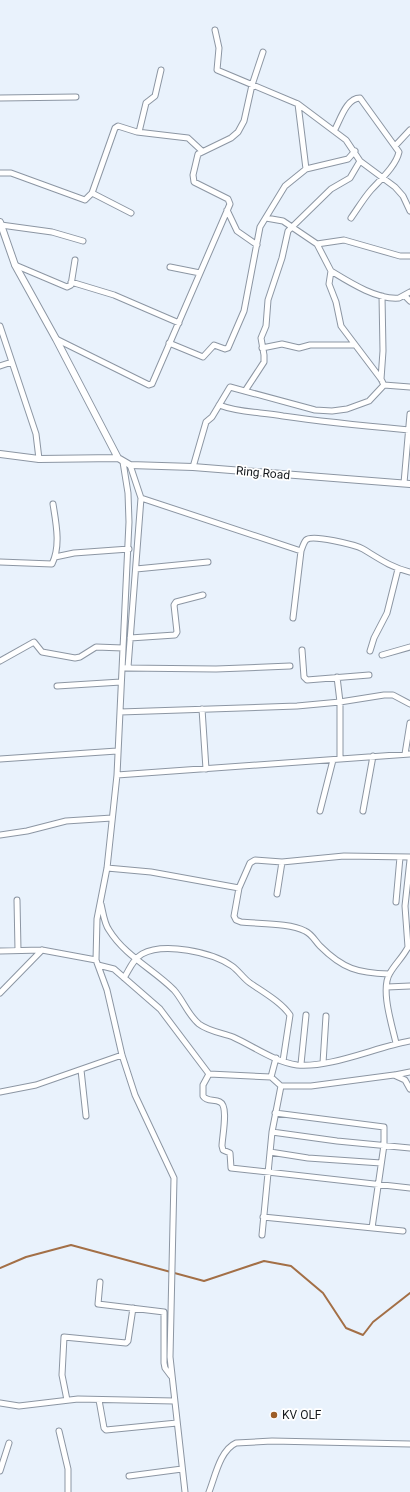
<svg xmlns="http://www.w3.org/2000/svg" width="410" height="1492" font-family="Roboto,sans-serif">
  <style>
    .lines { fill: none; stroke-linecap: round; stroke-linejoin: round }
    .stream { stroke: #a36f46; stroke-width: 2 }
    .minor-casing { stroke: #8c96a3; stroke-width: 7 }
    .tertiary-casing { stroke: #8c96a3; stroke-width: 8 }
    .minor { stroke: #fff; stroke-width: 5 }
    .tertiary { stroke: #fff; stroke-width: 6 }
    .poi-dot { fill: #9d5d26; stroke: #fff; stroke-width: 1.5 }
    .labels { text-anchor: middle; stroke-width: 3.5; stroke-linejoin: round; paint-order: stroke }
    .street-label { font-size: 12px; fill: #161a1e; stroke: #fff }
    .poi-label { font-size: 12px; fill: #161a1e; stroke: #fff; text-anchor: start }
  </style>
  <rect width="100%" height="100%" fill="#e9f2fc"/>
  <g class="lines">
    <path class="stream" d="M0 1268 26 1257 71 1245 204 1281 264 1261 291 1266 323 1293 346 1328 363 1335 373 1322 410 1293"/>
    <g class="minor-casing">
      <path id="minor" d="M0 98 76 97
        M298 104 346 140 360 161 395 187 403 196 410 211
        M334 131C340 121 346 98 360 98L399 152C396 166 380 180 371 190 364 198 358 208 351 218
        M139 132 146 103 155 96 161 70
        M395 146 410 130
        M306 169 348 159 355 151
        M0 173H11L85 200 92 193 115 128 118 126 137 132 188 138 202 151
        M92 193 131 213
        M227 210 237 231 257 245
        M266 218 283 221 317 244 331 271 329 284 336 302 341 326 381 379 384 385
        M1 225 52 232 83 241
        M317 244 344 240 400 256H410
        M15 265 67 287 71 285 75 260
        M170 267 200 273
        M331 271C349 282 377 300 399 298L410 292
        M71 282 114 295 179 323
        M405 296 410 301
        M0 326 36 434 39 459
        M56 339 149 385 152 384 230 204 228 199 194 182 193 175 198 154 231 138 238 132 244 121 252 85 263 52
        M169 343 203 357 214 345 225 349 228 348 244 311 260 227 285 186 306 169 298 104 217 70 219 48 215 30
        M262 348 282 344 299 348 310 345H354
        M0 366 12 362
        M381 379 383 351 382 296
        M245 391 264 362V355L261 338 266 326 268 300 282 258 288 231 331 189 350 178 360 161
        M219 405C240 413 261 412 283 416 324 422 366 426 409 430
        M123 462 128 493 129 522 117 775 107 868 97 919 96 960 107 990 122 1055 135 1095 174 1178 170 1357 185 1492
        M130 465 141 498 301 551C302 548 304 542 306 540 312 534 356 545 363 549 378 558 392 568 410 572
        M193 467 206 422 212 417 230 387 315 410 332 411 347 409 369 401 384 385 410 387
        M404 483 410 414
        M55 557 74 553 129 549
        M0 562 52 564C61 546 56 523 53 504
        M136 569 208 562
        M293 618 301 551
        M130 638 175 635 177 632 174 605 176 602 203 595
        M302 650 304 677 307 680 369 675
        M370 651 374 638 387 613 398 569
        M382 655 410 647
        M0 661 34 642 42 652 75 658 80 657 96 647 123 648
        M128 667 141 498
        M125 668 216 669 290 666
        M337 677 340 702V759
        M57 686 121 682
        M202 709 206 769
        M120 712 297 706 340 702 384 695H393L410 704
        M405 754 410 723
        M0 759 117 751
        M117 775 410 754
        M320 811 333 760
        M363 811 373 756
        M0 835 27 831 66 821 112 818
        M410 860 405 906 408 947H410
        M107 868 151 872 239 888
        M277 894 282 862
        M17 900 18 950
        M396 902 400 857
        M101 904C103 912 104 923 109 930 125 956 153 969 174 990 183 1000 188 1015 199 1024 208 1031 222 1033 233 1037 253 1046 275 1062 297 1065 331 1068 376 1047 410 1041
        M0 951 42 950 96 960
        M98 965 114 969 160 1009 209 1074 271 1077 281 1086H311L394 1075 405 1080 410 1089
        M389 974C358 973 343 969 320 946 315 941 312 934 305 931 290 923 259 924 241 922L236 920 234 916 239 888 250 863 255 860 282 862 344 856 410 857
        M124 978C129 970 133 959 142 954 164 942 212 952 232 966 239 971 243 978 250 983 263 992 281 1002 290 1015L283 1061
        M387 987 410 986
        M0 993 42 950
        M396 1043C392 1025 380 989 390 973 395 964 403 957 408 947
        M323 1063 326 1016
        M301 1064 306 1015
        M81 1070 86 1116
        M209 1074 203 1085V1096C207 1102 214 1099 220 1102 229 1106 222 1137 222 1146L223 1150 230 1153 231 1168 410 1188
        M395 1075 410 1072
        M271 1077 276 1058
        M0 1092 36 1085 122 1055
        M275 1113 384 1127V1145L372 1228
        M272 1132 337 1141 410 1148
        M270 1152 308 1158 381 1163
        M263 1217 403 1231
        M262 1235 272 1132 281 1086
        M100 1282 98 1304 164 1312V1363L165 1368 171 1376
        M67 1400 62 1375 64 1337 126 1343 128 1341 133 1308
        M99 1400 104 1428 106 1430 177 1423
        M0 1403 19 1406 78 1399 174 1401
        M59 1431 68 1469V1492
        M0 1471 9 1443
        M129 1476 182 1469
        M209 1492C215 1477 220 1450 236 1443L272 1441 410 1444"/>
    </g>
    <g class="tertiary-casing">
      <path id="tertiary" d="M0 222 15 265 56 339 118 458 130 465 193 467 410 484
        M0 454 39 459 118 458"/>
    </g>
    <use href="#minor" class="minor"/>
    <use href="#tertiary" class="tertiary"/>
  </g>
  <circle class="poi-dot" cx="274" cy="1415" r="4"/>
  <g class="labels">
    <g class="street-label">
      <text transform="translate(263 473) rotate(5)" y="4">Ring Road</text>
    </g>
    <g class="poi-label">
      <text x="282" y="1419">KV OLF</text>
    </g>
  </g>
</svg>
